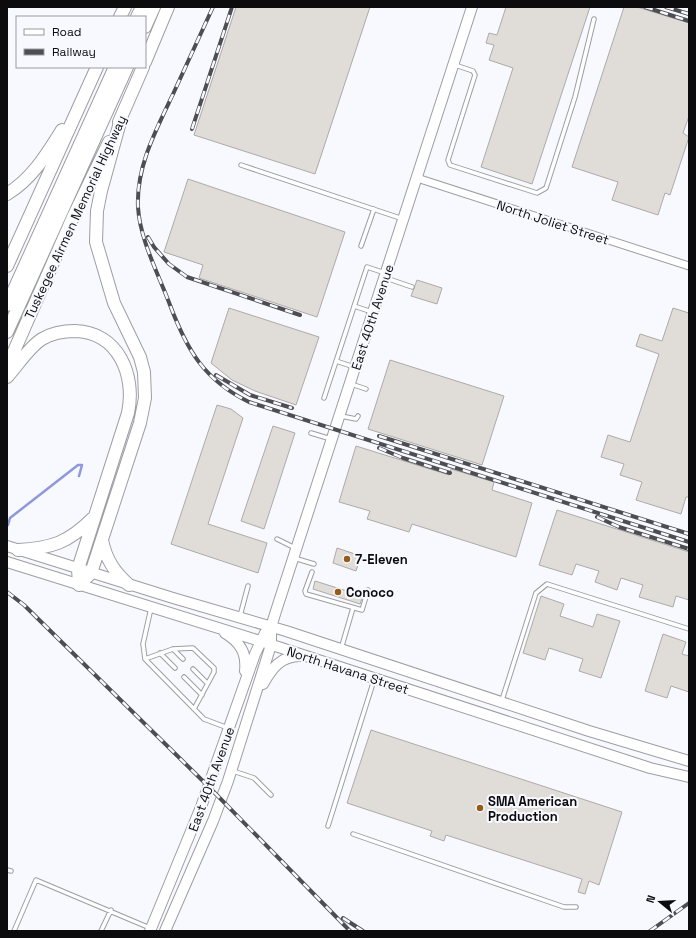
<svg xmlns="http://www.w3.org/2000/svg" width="696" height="938" font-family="'Space Grotesk',sans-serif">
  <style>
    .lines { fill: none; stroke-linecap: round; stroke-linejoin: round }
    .stream { stroke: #8f98dc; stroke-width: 2.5 }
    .building { fill: #e0dcd8; stroke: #aeaaa7 }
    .lane-casing { stroke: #9d9ea2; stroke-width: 5.5 }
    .street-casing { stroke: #9d9ea2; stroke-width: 9 }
    .secondary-casing { stroke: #9d9ea2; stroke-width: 12 }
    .highway-casing { stroke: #9d9ea2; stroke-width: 14 }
    .lane { stroke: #fff; stroke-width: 3.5 }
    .street { stroke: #fff; stroke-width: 7 }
    .secondary { stroke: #fff; stroke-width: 10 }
    .highway { stroke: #fff; stroke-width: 12 }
    .rail-casing { stroke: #4d4e51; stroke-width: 4 }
    .rail { stroke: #f8f9ff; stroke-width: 2.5; stroke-dasharray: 8; stroke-linecap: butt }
    .poi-dot { fill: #955b18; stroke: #f8f9ff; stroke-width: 1.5 }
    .labels { text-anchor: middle; stroke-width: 4; stroke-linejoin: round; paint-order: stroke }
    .street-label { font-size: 13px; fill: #0c0c0e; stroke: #f8f9ff }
    .poi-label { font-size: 13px; font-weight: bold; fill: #0c0c0e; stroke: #f8f9ff; text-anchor: start }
  </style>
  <rect width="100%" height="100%" fill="#f8f9ff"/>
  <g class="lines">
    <path class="stream" d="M8 525 10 518 78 465H82L79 476"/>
  </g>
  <path class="building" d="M236 7H370L315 174 194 135Z
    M506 7H590L532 184 481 167 513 68 489 60 494 45 486 43 489 33 497 35Z
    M624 7H637L689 23V116L683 133 689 137 670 195 665 193 658 215 612 200 618 182 572 167Z
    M188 179 345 232 317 317 199 278 203 265 164 252Z
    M417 280 442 288 437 304 411 296Z
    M229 308 319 337 296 405 255 391 232 380 211 363Z
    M673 308 689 313V497H686L681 514 636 500 642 482 620 475 624 464 601 457 608 435 630 442 659 354 636 346 640 334 662 341Z
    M390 360 504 396 482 465 368 429Z
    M217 405 231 409 243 418 208 524 267 543 258 573 171 544Z
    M273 426 295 433 264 529 241 521Z
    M356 446 449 475 451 469 494 482 492 490 532 503 516 557 412 524 409 532 367 519 370 511 339 502Z
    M557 510 689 552V600L676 596 673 607 639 597 643 585 621 578 617 590 595 582 599 571 576 564 572 575 539 565Z
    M337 548 361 556 356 571 333 563Z
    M315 581 363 596 360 604 313 589Z
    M541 596 564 604 560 616 593 627 597 614 620 621 601 678 579 671 583 659 549 648 545 660 523 653Z
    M663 634 686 642 682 654 689 656V692L671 686 667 698 645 691Z
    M371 730 622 812 599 885 589 881 585 894 578 892 582 879 446 835 444 841 430 836 432 831 347 803Z"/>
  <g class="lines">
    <g class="lane-casing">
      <path id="lane" d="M455 65 473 71 475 75 448 160 450 165 537 193 546 188 575 97 594 19
        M241 165 403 219
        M361 246 374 209
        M386 278 412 287
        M354 306 372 312
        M336 361 354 367
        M351 384 366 389
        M324 398 367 267 385 273
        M341 416 356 419 358 416
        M311 433 331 439
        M277 539 295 548
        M294 558 314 564
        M312 572 305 591 306 594 362 610 368 590
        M151 608 143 644 145 659 204 719 228 728
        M240 616 248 586
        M173 649 183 659
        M341 649 353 608
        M160 653 175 668
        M145 659 173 649 193 648 214 668V672L194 709
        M193 669 207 683
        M184 677 202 695
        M502 700 536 593 547 584 689 629
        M233 771 254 778 271 795
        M328 826 374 680
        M353 834 564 907H576
        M7 870 11 871
        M14 931 36 880 150 928
        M101 931 111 910"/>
    </g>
    <g class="street-casing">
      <path id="street" d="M417 178 689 266"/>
    </g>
    <g class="secondary-casing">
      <path id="secondary" d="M7 546 173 598 286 631 589 731 689 761
        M7 562 260 641 650 768 689 777
        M225 633C240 642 247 653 245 671
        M263 684C272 668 281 656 300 656
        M150 931 201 807 255 654 265 633 271 627
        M165 931 213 821 228 781 271 645V627L276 611 472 7"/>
    </g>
    <g class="highway-casing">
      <path id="highway" d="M120 17 125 7
        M137 17 142 7
        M145 27 154 7
        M145 62 168 7
        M119 122 143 67
        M7 194C32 179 47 154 62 130
        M7 266 97 67
        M7 305 115 67
        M7 332 127 67
        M7 367 74 215 109 142
        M7 377C18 365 29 347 42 339 52 333 64 331 75 331 118 332 136 375 128 413L78 569 79 585
        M102 540C106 560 115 573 129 585
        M18 550C52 548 68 543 93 518
        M79 585 91 573 140 423 145 398 144 372 140 357 114 303 96 242 97 211 101 191 122 115"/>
    </g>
    <use href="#lane" class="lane"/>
    <use href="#street" class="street"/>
    <use href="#secondary" class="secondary"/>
    <use href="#highway" class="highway"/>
    <g class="rail-casing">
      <path id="rail" d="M213 7C200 35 187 64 174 92 157 128 136 166 138 207 140 240 158 273 170 305 187 350 204 380 249 402L689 542
        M645 7 689 21
        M666 7 689 14
        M192 129 232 7
        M148 237 154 247 169 264 187 277 300 315
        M216 375 250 395 292 408
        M379 436 689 534
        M379 448 403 458 450 473
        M597 517 619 527 689 549
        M7 592 24 605 209 787 350 931
        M343 918 363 931
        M650 931 689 903"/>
    </g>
    <use href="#rail" class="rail"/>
  </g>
  <g class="poi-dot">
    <circle cx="347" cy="559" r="4"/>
    <circle cx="338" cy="592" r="4"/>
    <circle cx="480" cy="808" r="4"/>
  </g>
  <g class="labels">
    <g class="street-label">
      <text transform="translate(75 217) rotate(-65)" y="5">Tuskegee Airmen Memorial Highway</text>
      <text transform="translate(553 222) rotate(18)" y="5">North Joliet Street</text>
      <text transform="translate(372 317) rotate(-72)" y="5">East 40th Avenue</text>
      <text transform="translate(348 670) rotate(18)" y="5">North Havana Street</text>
      <text transform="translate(211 779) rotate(-70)" y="5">East 40th Avenue</text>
    </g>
    <g class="poi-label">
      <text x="355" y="564">7-Eleven</text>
      <text x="346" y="597">Conoco</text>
      <text x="488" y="806">SMA American<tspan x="488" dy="15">Production</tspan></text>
    </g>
  </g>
  <rect width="696" height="938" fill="none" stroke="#0c0c0e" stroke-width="16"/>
  <rect x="16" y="16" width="130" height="52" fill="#f8f9ff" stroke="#9a9a9f"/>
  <rect x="24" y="29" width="20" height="6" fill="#ffffff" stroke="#9a9a9f"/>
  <text x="52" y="36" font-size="12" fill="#0c0c0e">Road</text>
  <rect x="24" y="49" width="20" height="6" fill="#4d4e51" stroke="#9a9a9f"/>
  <text x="52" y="56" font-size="12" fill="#0c0c0e">Railway</text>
  <g transform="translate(660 902) rotate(288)" stroke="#f8f9ff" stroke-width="3" paint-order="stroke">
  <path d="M0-3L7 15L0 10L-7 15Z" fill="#0c0c0e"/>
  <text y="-6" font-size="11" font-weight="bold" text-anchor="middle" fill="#0c0c0e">N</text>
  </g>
</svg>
